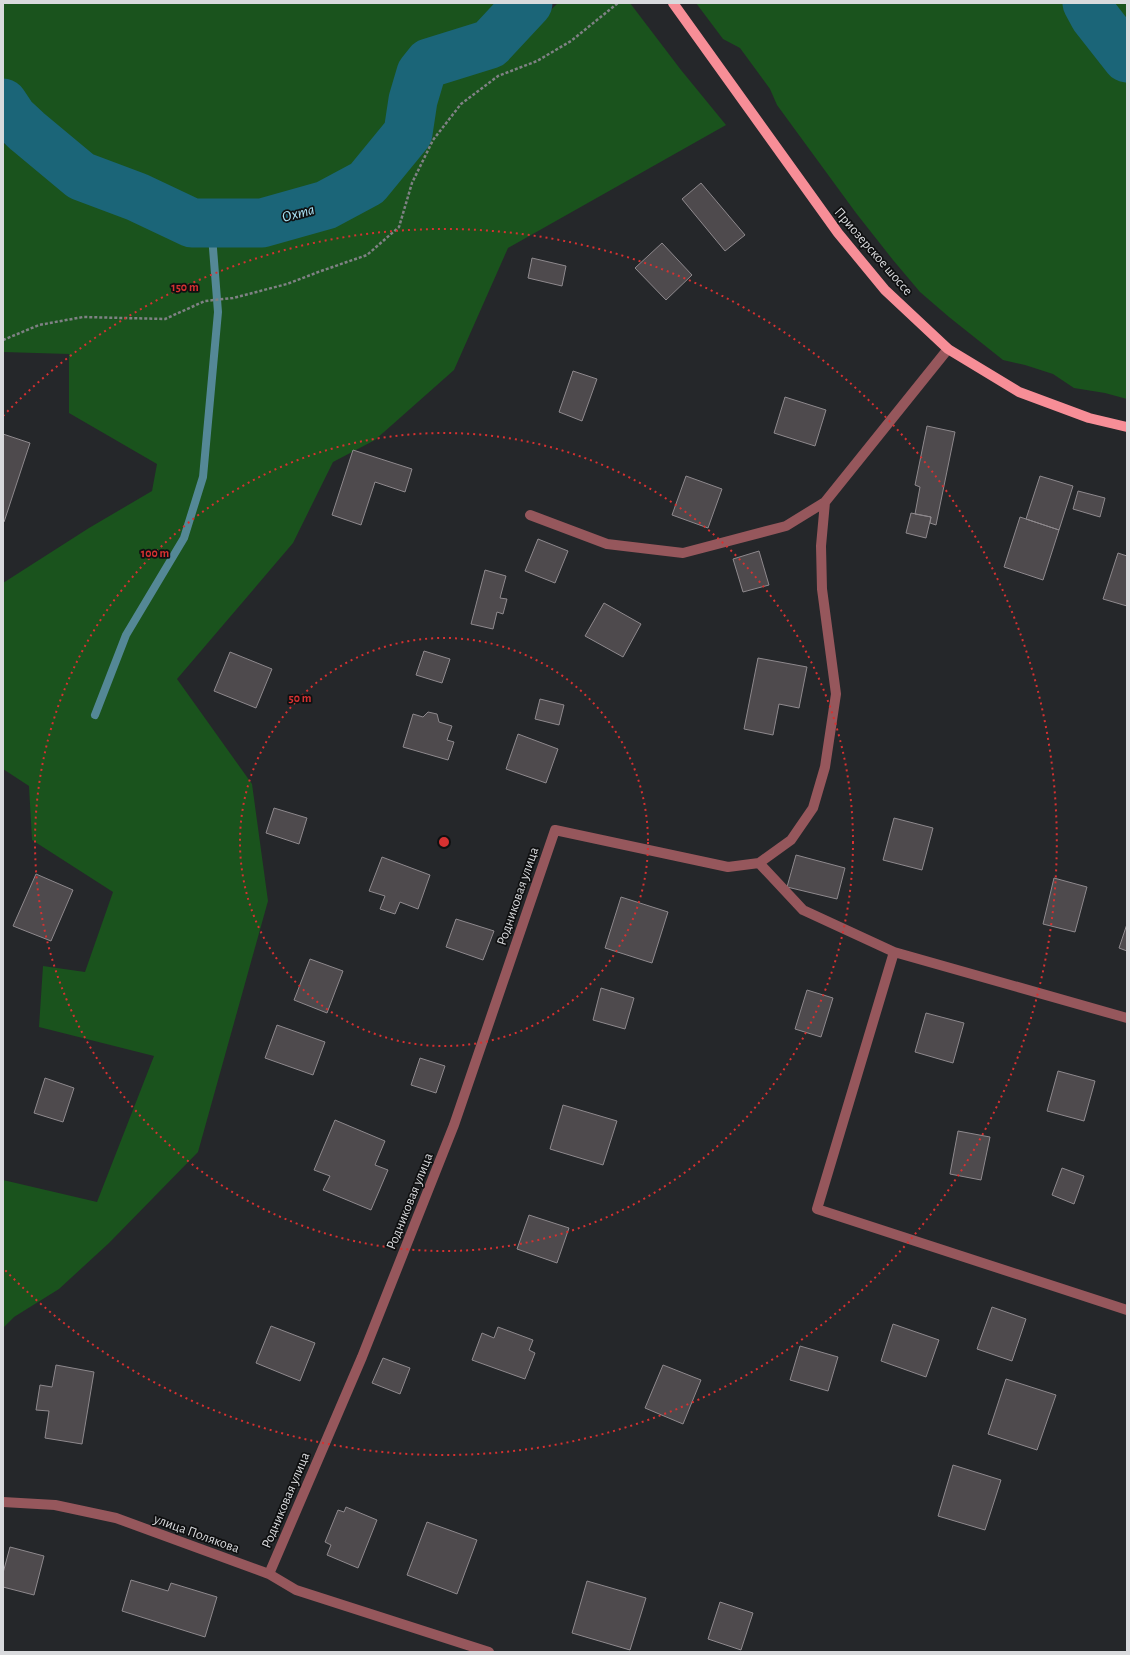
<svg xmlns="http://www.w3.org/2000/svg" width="1130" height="1655" font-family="'Alegreya Sans',sans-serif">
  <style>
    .green { fill: #1a531d }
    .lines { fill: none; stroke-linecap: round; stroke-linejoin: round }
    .stream { stroke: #548896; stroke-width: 8 }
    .river { stroke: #1b6578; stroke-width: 49 }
    .building { fill: #4e4a4d; stroke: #8e898d }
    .path { stroke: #7f8184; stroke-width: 2.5; stroke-dasharray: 3 2; stroke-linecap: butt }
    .minor { stroke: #96575c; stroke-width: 10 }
    .major { stroke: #f78e97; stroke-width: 10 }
    .ring { fill: none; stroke: #d63131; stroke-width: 2; stroke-dasharray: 2 4 }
    .labels { text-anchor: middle; stroke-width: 3.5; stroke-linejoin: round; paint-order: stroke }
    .street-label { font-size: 14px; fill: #d9dadd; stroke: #0f1011 }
    .water-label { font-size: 15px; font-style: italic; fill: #abe4f6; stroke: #0f1011 }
    .centre { fill: #d63131; stroke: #0f1011; stroke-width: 2 }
    .ring-label { font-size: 12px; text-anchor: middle; font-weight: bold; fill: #d63131; stroke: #0f1011; stroke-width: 3.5; stroke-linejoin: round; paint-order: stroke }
  </style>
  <rect width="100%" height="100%" fill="#25272a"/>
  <path class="green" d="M3 3H507L476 33 423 46 410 65 398 114 360 168 312 197 261 212 189 203 154 180 117 177 3 83Z
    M558 3H630L681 70 726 125 508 248 454 370 375 440 333 462 293 543 177 679 252 784 268 901 198 1152 109 1243 59 1289 14 1317 3 1328V1180L97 1202 154 1056 39 1027 43 966 85 972 113 892 32 840 29 786 3 769V583L89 528 152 491 157 464 69 413V354L3 352V143L75 190 185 237 264 240 329 223 376 195 417 147 442 80 490 62 537 23Z
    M696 3H1067L1090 27 1127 72V399L1105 393 1074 388 1053 374 1025 365 1003 360 949 317 920 292 893 260 856 213 777 105 770 89 740 48 723 39Z
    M1101 3H1127V38L1105 11Z"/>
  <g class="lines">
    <path class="stream" d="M95 715 126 635 184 538 203 477 218 312 211 223"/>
    <path class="river" d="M1087 3 1094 16 1127 58
      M3 103 13 118 27 131 81 176 137 197 192 223H262L326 205 367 183 408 133 413 100 421 73 429 63 490 44 528 3"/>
  </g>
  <path class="building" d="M701 183 745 235 725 251 682 199Z
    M662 243 692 275 666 300 635 268Z
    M532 258 566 266 562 286 528 278Z
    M573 371 597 379 582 421 559 412Z
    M785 397 826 410 815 446 774 433Z
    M927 426 955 432 936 525 930 523 931 517 915 514 920 487 915 485Z
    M3 434 30 443 4 522H3Z
    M353 450 412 469 405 492 375 482 361 525 332 515Z
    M686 476 722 489 708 528 672 515Z
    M1040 476 1073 486 1059 530 1026 519Z
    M1078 491 1105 498 1100 517 1073 509Z
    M911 513 931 517 926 538 906 533Z
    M1020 517 1059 530 1043 580 1004 567Z
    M538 539 568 551 555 583 525 571Z
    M759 551 769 585 743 592 733 559Z
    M1118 553 1127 556V606L1103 599Z
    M485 570 506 576 500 598 507 599 503 614 497 612 493 629 471 624Z
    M604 603 641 624 623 657 585 636Z
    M424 651 450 659 442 683 416 675Z
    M230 652 272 669 256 708 214 691Z
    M758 658 807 667 799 708 779 704 773 735 744 729Z
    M540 699 564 705 559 725 535 719Z
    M428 712 437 714 439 722 452 726 447 740 454 742 448 760 403 747 413 714 423 717Z
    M518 734 558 749 546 783 506 769Z
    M274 808 307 818 299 844 266 833Z
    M894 818 933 828 922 870 883 860Z
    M796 855 845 868 837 899 787 887Z
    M382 857 430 875 418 909 400 902 395 914 380 909 385 896 369 891Z
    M36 874 73 890 51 941 13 926Z
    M1054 878 1087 887 1075 932 1043 924Z
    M621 897 668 912 652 963 605 948Z
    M456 919 494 931 483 960 446 947Z
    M1127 924V951L1119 948Z
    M310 959 343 971 327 1013 294 1000Z
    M601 988 634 998 625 1029 593 1020Z
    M807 990 833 998 821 1037 795 1029Z
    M926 1013 964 1023 953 1063 915 1052Z
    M277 1025 325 1042 313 1075 265 1058Z
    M420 1058 445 1066 436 1093 411 1085Z
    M1058 1071 1095 1081 1084 1121 1047 1111Z
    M45 1078 74 1088 63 1122 34 1113Z
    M563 1105 617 1121 603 1165 550 1149Z
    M335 1120 385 1141 375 1165 388 1170 371 1210 323 1190 330 1176 314 1170Z
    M958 1131 990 1137 981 1180 950 1174Z
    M1062 1168 1084 1176 1074 1204 1052 1195Z
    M529 1215 569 1228 557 1263 517 1249Z
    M992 1307 1026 1319 1012 1361 977 1349Z
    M893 1324 939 1340 926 1377 881 1361Z
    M271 1326 315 1343 300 1381 256 1363Z
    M498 1327 533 1340 529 1350 535 1353 525 1379 472 1360 482 1333 494 1338Z
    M800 1346 838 1357 828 1391 790 1380Z
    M383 1358 410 1368 400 1394 372 1383Z
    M56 1365 94 1372 82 1444 45 1438 49 1411 36 1410 40 1385 52 1387Z
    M663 1365 701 1380 683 1424 645 1408Z
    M1006 1379 1056 1395 1037 1450 988 1434Z
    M953 1465 1001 1480 985 1530 938 1516Z
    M346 1507 377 1520 358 1568 327 1555 331 1545 325 1542 338 1510 344 1512Z
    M427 1522 477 1540 457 1594 407 1575Z
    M10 1547 44 1556 34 1595 3 1587V1573Z
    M131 1580 168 1591 171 1583 217 1597 205 1637 122 1611Z
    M587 1581 646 1598 630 1650 572 1633Z
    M720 1602 753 1613 741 1650 708 1639Z"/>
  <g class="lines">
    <path class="path" d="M3 340 39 325 83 317 165 319 205 301 233 298 287 284 321 271 367 255 399 227 412 183 433 140 461 104 498 76 537 61 571 41 618 3"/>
    <path class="minor" d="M530 515 607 544 683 553 786 526 825 502
      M759 863 803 910 894 952 817 1209 1127 1310
      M894 952 1127 1018
      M3 1502 55 1505 116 1518 269 1574 296 1590 489 1652
      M269 1574 362 1357 454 1125 555 830 728 867 759 863 791 840 813 808 825 767 836 694 822 589 821 546 825 502 948 349"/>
    <path class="major" d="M673 3 838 233 885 290 948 349 1019 392 1089 418 1127 427"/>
  </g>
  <g class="ring">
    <circle cx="444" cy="842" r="204"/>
    <circle cx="444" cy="842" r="409"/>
    <path d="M3 416A613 613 0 1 1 3 1268"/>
  </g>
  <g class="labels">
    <g class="street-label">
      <text transform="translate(874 251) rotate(49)" y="5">Приозерское шоссе</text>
      <text transform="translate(517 896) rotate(-71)" y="5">Родниковая улица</text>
      <text transform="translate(409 1201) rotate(-68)" y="5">Родниковая улица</text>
      <text transform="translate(285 1500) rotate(-67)" y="5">Родниковая улица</text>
      <text transform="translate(197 1533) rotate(20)" y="5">улица Полякова</text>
    </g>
    <g class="water-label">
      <text transform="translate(298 213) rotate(-15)" y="5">Охта</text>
    </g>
  </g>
  <circle cx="444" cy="842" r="6" class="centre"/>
  <g class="ring-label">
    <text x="185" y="291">150 m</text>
    <text x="155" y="557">100 m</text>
    <text x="300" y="702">50 m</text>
  </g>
  <rect width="1130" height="1655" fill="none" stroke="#d9dadd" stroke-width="8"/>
</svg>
